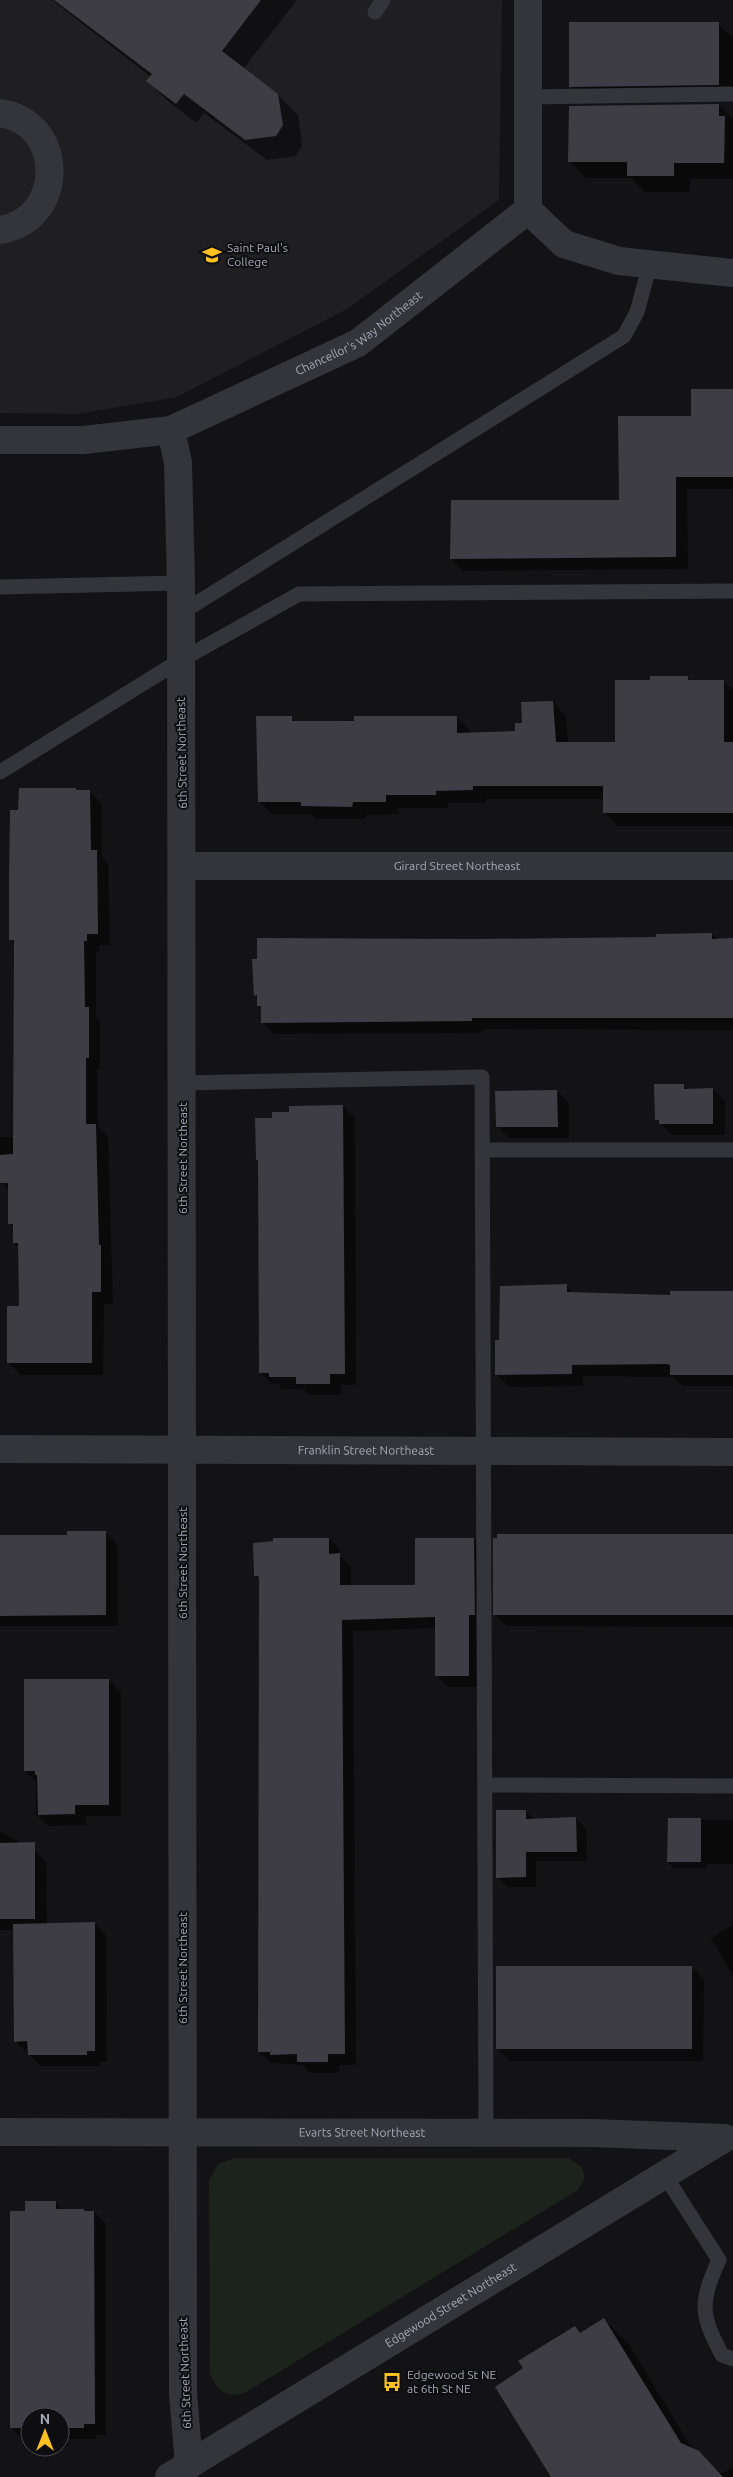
<svg xmlns="http://www.w3.org/2000/svg" width="733" height="2477" font-family="Ubuntu,sans-serif">
  <style>
    .built { fill: #1f1f22 }
    .green { fill: #1b231c }
    .shadow { fill: #0007 }
    .building { fill: #3d3d43 }
    .lines { fill: none; stroke-linecap: round; stroke-linejoin: round }
    .service { stroke: #34353a; stroke-width: 15 }
    .minor { stroke: #34353a; stroke-width: 28 }
    .tertiary { stroke: #34353a; stroke-width: 28 }
    .labels { text-anchor: middle; stroke-width: 4; stroke-linejoin: round; paint-order: stroke }
    .poi-label { font-size: 12px; fill: #a4a8b7; stroke: #0e0e10; text-anchor: start }
    .street-label { font-size: 12px; fill: #a4a8b7; stroke: #0e0e10 }
  </style>
  <rect width="100%" height="100%" fill="#131315"/>
  <path class="built" d="M0 0H502L499 200 347 309 177 397 78 414 0 413Z"/>
  <path class="green" d="M235 2158H568L582 2167 585 2178 578 2190 246 2392C229 2400 215 2390 210 2373L209 2181 218 2164Z"/>
  <path class="shadow" d="M52 0H297L243 69 277 94 298 115 302 145 296 156 267 160 204 113 196 123 168 101 148 81 151 77Z
    M718 24 733 38V101L587 103 571 86Z
    M718 105 733 119V179H690V192H645L631 178H586L570 162Z
    M733 390V489H687L688 569 463 571 452 559 620 502 692 417Z
    M687 677 691 681H723L733 690V826H617L604 812V799H486V803H448V808H398L399 814 366 815 365 819H315L311 814H272L259 801 291 718 296 722 457 718 470 731V734L517 732 553 702 566 716 568 743H616L651 681Z
    M76 789 78 791H89L101 803 102 857 108 864 110 945H99V952H96V1017L100 1021V1070H97L98 1127 108 1137 113 1304H104L103 1375H21L9 1363 20 1308 19 1248 14 1243V1228L10 1223V1191L0 1181V1137H15V943L12 940 20 812Z
    M712 934 717 939H733V1030L483 1029V1033L274 1034 262 1022V1009L255 995 474 940 657 938Z
    M684 1086 688 1090 713 1089 725 1101V1135H672L657 1119Z
    M557 1091 569 1103V1138H509L497 1126Z
    M343 1106 355 1118 356 1385H341V1395H309L303 1389H282L278 1384H272L260 1372 259 1161 257 1159 273 1119 290 1113Z
    M566 1285 574 1293 671 1296 733 1292V1386H683L673 1377 583 1376V1386L509 1387 497 1375 500 1341Z
    M105 1532 117 1544 118 1626H0V1536H69Z
    M733 1536V1627L507 1626 495 1615Z
    M329 1539 340 1550V1556L351 1566V1586H416L474 1539 485 1550 480 1687H448L437 1676V1628L353 1631 356 2065H339V2073H310L303 2065 271 2063 259 2052 260 1580 255 1575Z
    M109 1680 121 1692V1816H86V1825L48 1826 36 1815V1782L26 1771Z
    M526 1811 534 1820 576 1818 586 1829 587 1861H536V1887H508L498 1877Z
    M669 1819 733 1820V1864H707V1868H674L668 1862Z
    M0 1831 34 1850 46 1862 47 1924 94 1923 106 1935 107 2062H99V2066H41L15 2041 14 1930H0Z
    M733 1925V1976L711 1938Z
    M692 1967 704 1979 703 2061H510L498 2049Z
    M55 2202 63 2210 94 2212 106 2224V2435H96V2439H68V2446H60V2417H30V2440H23L12 2428 11 2212H26Z
    M604 2320 628 2343 693 2450 698 2452 721 2474 733 2467V2477H552L524 2369 575 2327 581 2334Z"/>
  <path class="building" d="M54 0H261L222 51 278 94 283 125 276 136 245 140 184 94 176 104 146 81 152 74Z
    M569 22H719V85L569 87Z
    M719 104V116H725L724 163H674V176H627V162H568L569 106Z
    M691 389H733V477H676V557L450 559 451 500H619L618 416H691Z
    M650 676H688V680H724V742H733V813H603V786H473V790L436 791V795H386V802H353L352 807 301 806V802H258L256 716H292V721H354V716H457V733L515 731V723H522L521 702 553 701 556 742H615V680H650Z
    M19 788H76V790H90L91 850H97L98 934H87V941H84L85 1007H89V1058H86V1124H96L99 1245H101V1292H92V1363H7V1306H19L18 1243H13V1224H8V1183H0V1155L13 1154 14 940H9V881L10 810H18Z
    M712 933V939L733 938V1018H472V1021L261 1023V1006H257V995L254 996 252 959H257V938L474 939 656 937V934Z
    M654 1084H684V1089L713 1088V1124H659V1120H655Z
    M557 1090 558 1127H496L495 1091Z
    M343 1105 345 1374H330V1384H296V1377H269V1373H259L258 1160H256L255 1118H272V1112H289V1106Z
    M567 1284V1292L670 1295V1291H733V1375H670V1365L667 1364 572 1365V1374L495 1375V1340H499L500 1286Z
    M67 1531H106V1615L0 1616V1535H67Z
    M497 1534H733V1615H493V1538H497Z
    M273 1538H329V1554L340 1553V1585H415V1538H474L475 1615H469V1676H435V1617L342 1620 345 2054H328V2062H297V2054L270 2055V2052H258L259 1579 258 1576H254L253 1543 273 1541Z
    M24 1679H109V1805H75V1814L38 1815 37 1775H35V1771H24Z
    M496 1810H526V1819L576 1817 577 1852H526V1877L496 1878Z
    M668 1818H701V1862H667Z
    M35 1842V1919H0V1843Z
    M95 1922V2051H87V2055H28L27 2041 14 2042 13 1924Z
    M496 1966H692V2049H496Z
    M25 2201H56V2209H84V2211H94L95 2424H84V2428H60V2417H30V2428H10V2211H25Z
    M604 2318 681 2443 699 2451 723 2477H551L495 2387 523 2368 518 2361 575 2326 580 2333Z"/>
  <g class="lines">
    <path class="service" d="M375 12 383 0
      M528 97 730 94
      M0 587 181 583
      M181 613 624 336 637 312 650 264
      M0 772 181 660 299 594 733 591
      M183 1083 482 1077 486 2132
      M483 1150H733
      M485 1785 733 1786
      M664 2174 719 2260
      M719 2260C700 2302 700 2314 722 2355L733 2359"/>
    <g class="minor">
      <path d="M528 0V210L564 244 619 261 733 273"/>
      <path d="M0 113C66 122 66 220 0 230"/>
      <path d="M0 440H84L171 430"/>
      <path id="s1" d="M182 866H733"/>
      <path id="s2" d="M0 2132 593 2133 724 2138"/>
      <path id="s3" d="M189 2465 183 2394 181 583 178 463 171 430 358 343 528 210"/>
      <path id="s4" d="M169 2477 725 2138"/>
    </g>
    <path class="tertiary" id="s5" d="M0 1449 733 1452"/>
  </g>
  <defs>
    <g id="university-bare" transform="scale(1.5)"><path d="M0-5L7-2L0 1L-7-2ZM-4 1L0 2.5L4 1V4Q0 6-4 4Z" fill="#ffc121" stroke="#0e0e10" stroke-width="2.5" paint-order="stroke"/></g>
    <g id="bus-bare" transform="scale(1.5)"><path d="M-5-6H5V4H4V6H2V4H-2V6H-4V4H-5ZM-3.5-4V0h7V-4ZM-3.5 1.2v1.5H-2V1.2ZM2 1.2v1.5H3.5V1.2Z" fill="#ffc121" stroke="#0e0e10" stroke-width="2.5" paint-order="stroke"/></g>
  </defs>
  <g fill-rule="evenodd">
    <use href="#university-bare" x="212" y="255"/>
    <use href="#bus-bare" x="392" y="2382"/>
  </g>
  <g class="labels">
    <g class="poi-label">
      <text x="227" y="252">Saint Paul's<tspan x="227" dy="14">College</tspan></text>
      <text x="407" y="2379">Edgewood St NE<tspan x="407" dy="14">at 6th St NE</tspan></text>
    </g>
    <g class="street-label">
      <text dy="4" stroke="none"><textPath href="#s3" startOffset="2248">Chancellor's Way Northeast</textPath></text>
      <text transform="translate(182 753) rotate(-91)" y="4">6th Street Northeast</text>
      <text dy="4" stroke="none"><textPath href="#s1" startOffset="275">Girard Street Northeast</textPath></text>
      <text transform="translate(183 1158) rotate(-90)" y="4">6th Street Northeast</text>
      <text dy="4" stroke="none"><textPath href="#s5" startOffset="366">Franklin Street Northeast</textPath></text>
      <text transform="translate(183 1563) rotate(-90)" y="4">6th Street Northeast</text>
      <text transform="translate(183 1968) rotate(-90)" y="4">6th Street Northeast</text>
      <text dy="4" stroke="none"><textPath href="#s2" startOffset="362">Evarts Street Northeast</textPath></text>
      <text dy="4" stroke="none"><textPath href="#s4" startOffset="330">Edgewood Street Northeast</textPath></text>
      <text transform="translate(185 2373) rotate(-92)" y="4">6th Street Northeast</text>
    </g>
  </g>
  <g transform="translate(45 2432)"><circle r="24" fill="#0e0e10" stroke="#4a4c53"/>
  <path d="M0-4L9 19L0 12L-9 19Z" fill="#ffc121"/>
  <text y="-8" font-size="14" font-weight="bold" text-anchor="middle" fill="#a4a8b7">N</text>
  </g>
</svg>
